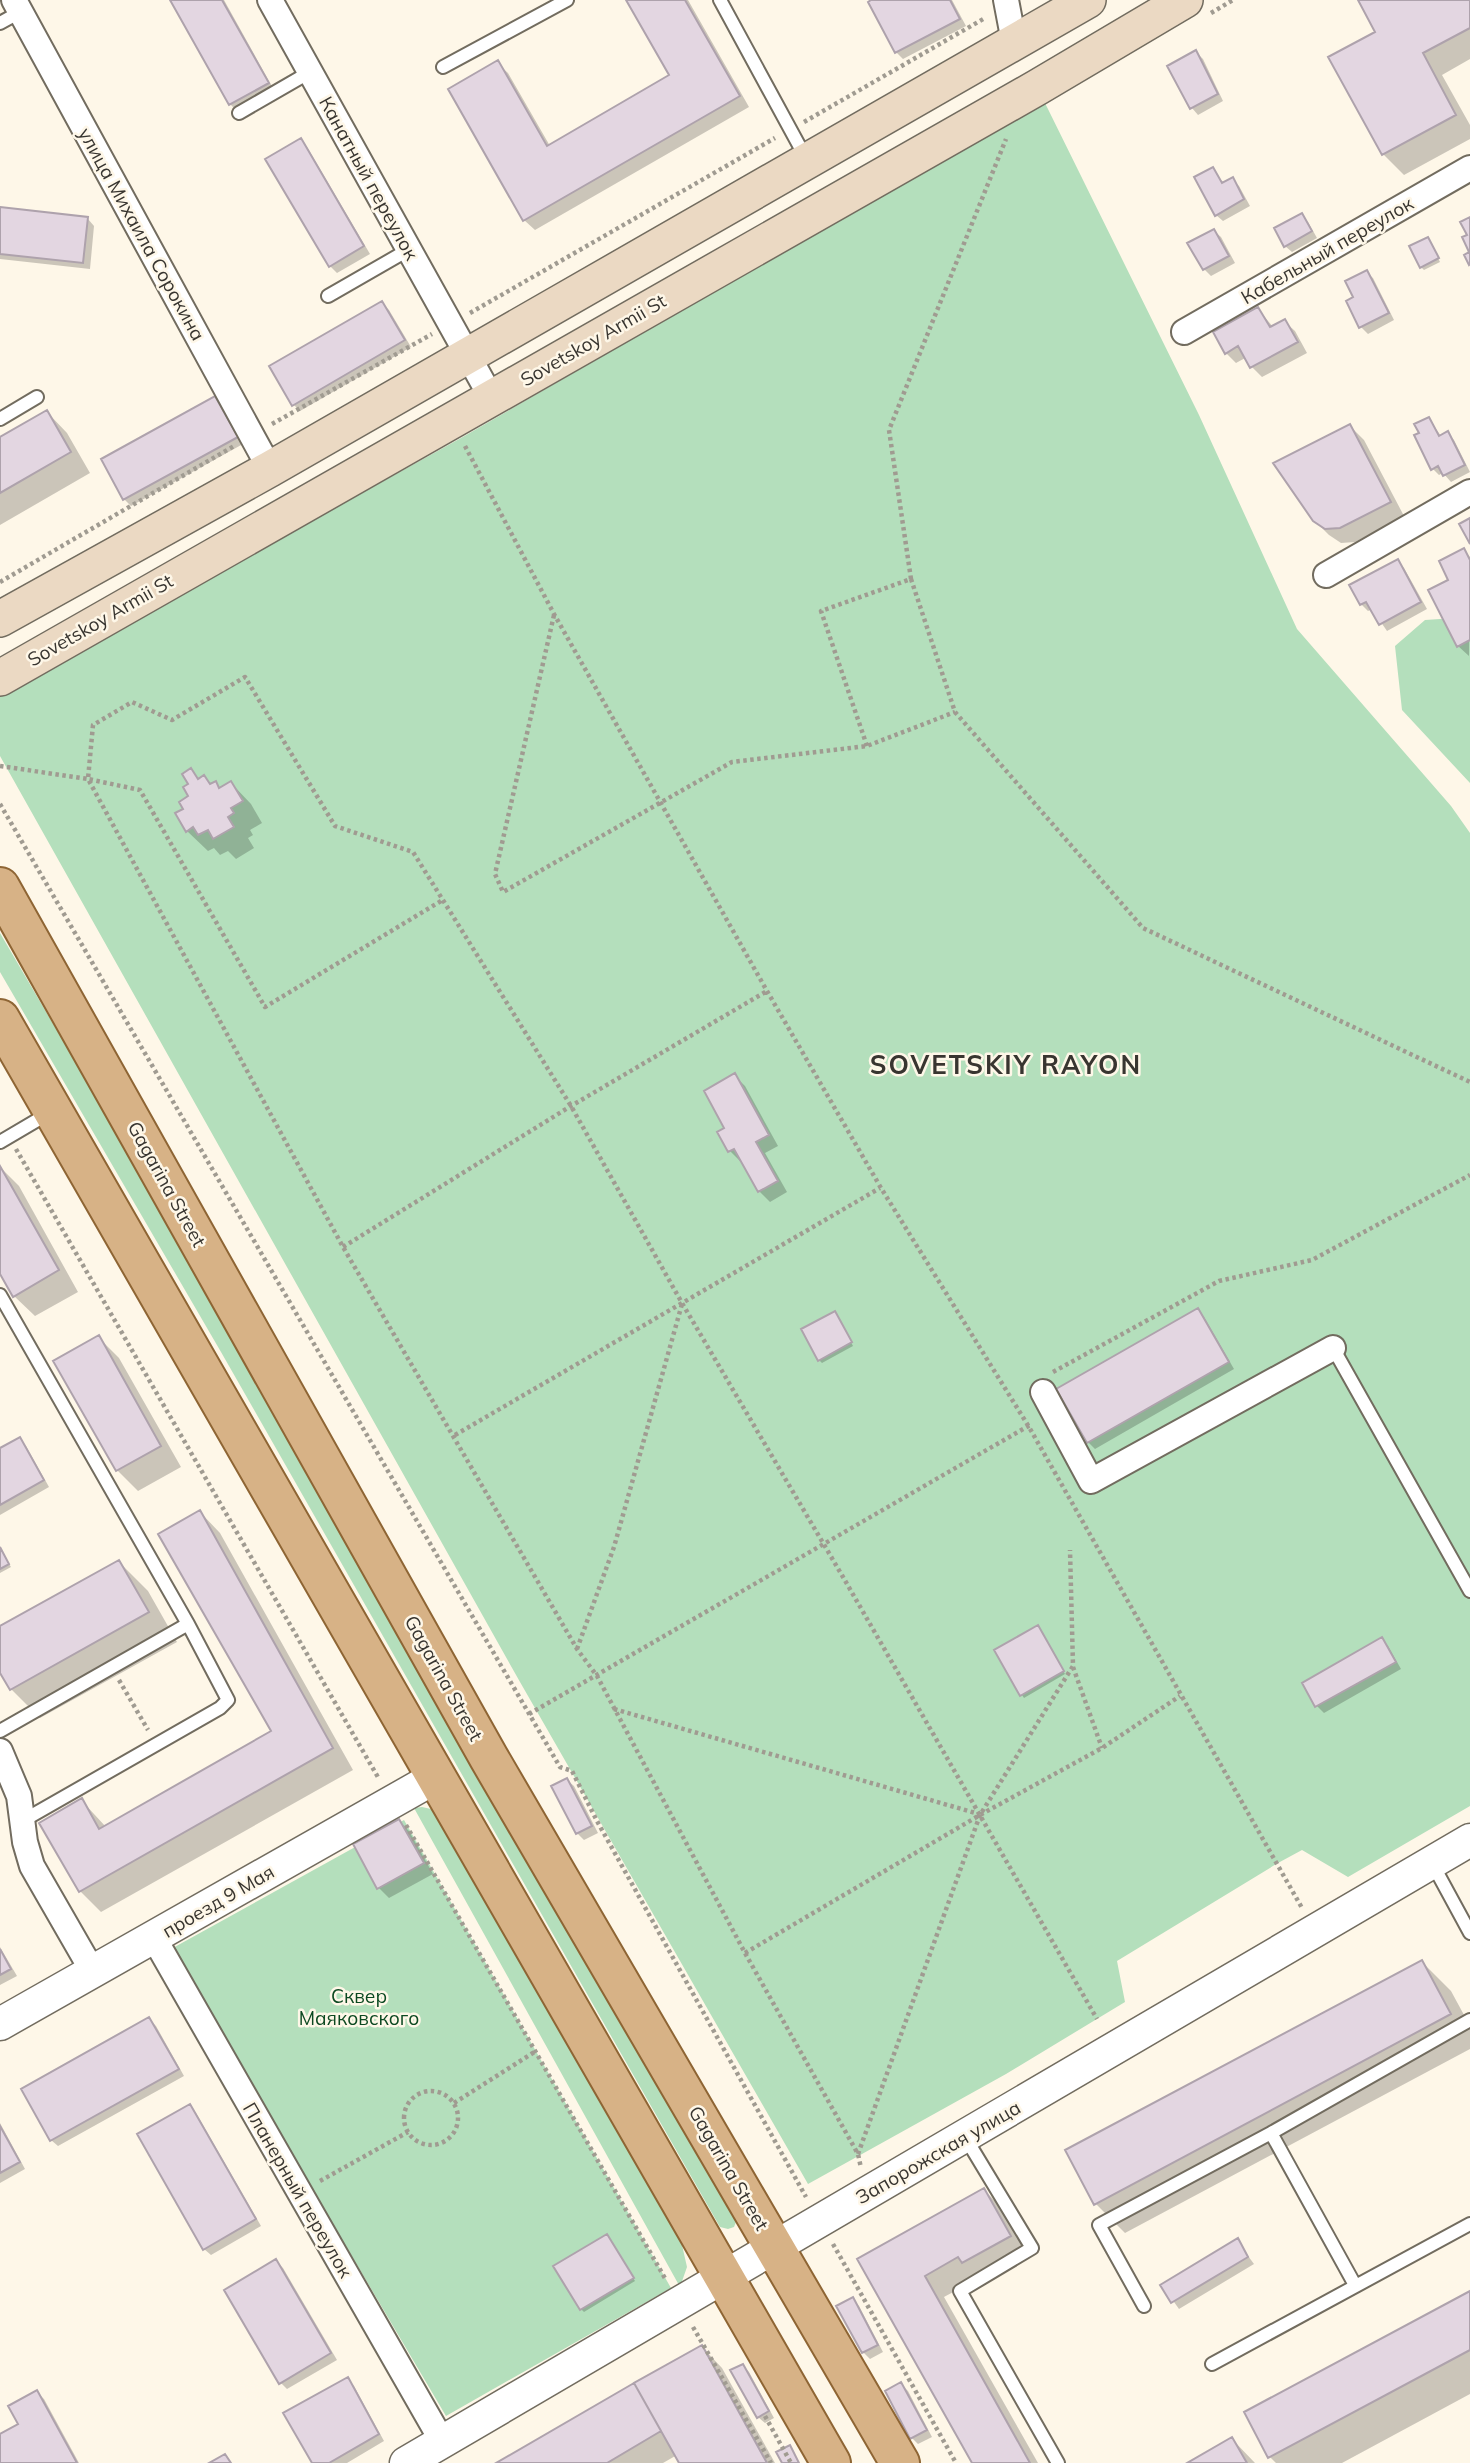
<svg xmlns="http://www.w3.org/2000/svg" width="1470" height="2463" font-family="Mulish,sans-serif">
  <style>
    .green { fill: #b4dfbc }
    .shadow { fill: #0003 }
    .building { fill: #e3d6e1; stroke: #aea2ac; stroke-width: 2 }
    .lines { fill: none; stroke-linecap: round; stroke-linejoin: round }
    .service-casing { stroke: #726c5f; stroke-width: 16 }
    .minor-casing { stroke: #726c5f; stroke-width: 28 }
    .tertiary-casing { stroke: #726c5f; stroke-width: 35 }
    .secondary-casing { stroke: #726c5f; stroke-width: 38 }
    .primary-casing { stroke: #8e6534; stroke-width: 42 }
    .path { stroke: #a09b91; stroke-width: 4.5; stroke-dasharray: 3.5 3.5; stroke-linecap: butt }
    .service { stroke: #fff; stroke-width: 12 }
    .minor { stroke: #fff; stroke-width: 24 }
    .tertiary { stroke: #fff; stroke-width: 32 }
    .secondary { stroke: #ebd9c3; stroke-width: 35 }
    .primary { stroke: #d7b286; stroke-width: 38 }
    .labels { text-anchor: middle; stroke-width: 5; stroke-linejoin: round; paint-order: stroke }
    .street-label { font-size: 19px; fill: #383530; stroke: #fef7e8 }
    .park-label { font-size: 19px; fill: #0c4921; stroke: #fef7e8 }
    .district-label { font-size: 26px; font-weight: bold; letter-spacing: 2px; fill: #383530; stroke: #fef7e8 }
  </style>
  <rect width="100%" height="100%" fill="#fef7e8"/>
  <path class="green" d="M1044 101 1199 415 1297 629 1451 806 1470 833V1806L1348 1877 1302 1850 1278 1863 1117 1961 1125 2002 1006 2074 808 2184 520 1682 0 756V694L461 438Z
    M1470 617V783L1402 710 1395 646 1425 620Z
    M0 933 239 1342 738 2217 734 2227 728 2229 720 2227 221 1352 0 972Z
    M422 1807 431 1809 441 1819 682 2245 687 2267 680 2287 414 1808Z
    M404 1820 671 2288 446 2416 171 1949Z"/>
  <path class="shadow" d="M172 0H224L274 90 237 111 230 104Z
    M628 0H688L749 107 535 230 524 220 497 63 508 73 550 146 672 76Z
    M875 0H952L966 26 903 59 896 52 870 3Z
    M1362 0H1470V59L1442 75 1470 125V139L1404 175 1383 154 1377 32Z
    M1196 52 1203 59 1223 101 1198 115 1192 108Z
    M301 140 307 147 370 254 337 273 330 266Z
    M1213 169 1224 184 1232 180 1239 186 1250 206 1223 221 1216 215Z
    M0 209 88 219 94 226 90 269 0 259Z
    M1301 215 1308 222 1317 238 1292 252 1285 246Z
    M1214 231 1221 237 1235 263 1211 276 1204 269Z
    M1430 242 1440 262 1424 270 1421 267Z
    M1366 272 1373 278 1394 320 1368 334 1361 327 1356 298Z
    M382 303 389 310 411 347 300 411 293 404Z
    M1258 309 1273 327 1284 321 1295 331 1307 353 1262 377 1252 367 1247 357 1236 363 1226 353Z
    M215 398 222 405 243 444 131 506 124 499Z
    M47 412 67 433 90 473 0 525V439Z
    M1429 419 1441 436 1447 433 1454 440 1470 472 1451 482 1443 473 1439 475 1433 469 1421 433Z
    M1350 426 1364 440 1404 516 1355 542 1341 543 1329 535 1314 520Z
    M1463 550 1470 557 1469 656 1458 646Z
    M1398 561 1404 568 1427 609 1387 631 1372 609 1368 611 1361 604Z
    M191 771 200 780 204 777 212 785 215 783 221 789 231 783 251 804 262 823 250 830 253 835 248 838 254 848 236 859 228 851 220 855 214 848 208 851 187 831 185 810 191 797Z
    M735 1076 745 1086 778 1146 765 1153 787 1192 770 1202 759 1191 742 1160 740 1161 730 1151 726 1129Z
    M0 1167 19 1186 78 1292 35 1316 14 1296 0 1270Z
    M1198 1310 1204 1317 1234 1369 1095 1449 1088 1442Z
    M837 1316 853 1346 822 1363 819 1360Z
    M98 1337 119 1358 181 1467 138 1491 117 1470Z
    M19 1439 26 1446 49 1487 0 1515V1450Z
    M200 1512 220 1533 353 1770 101 1912 80 1891 82 1801 106 1827 273 1732Z
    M0 1550 11 1567 0 1573Z
    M119 1562 148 1591 177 1642 40 1718 11 1689 0 1669V1628Z
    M1040 1630 1065 1674 1024 1698 1022 1695Z
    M1382 1639 1388 1646 1401 1669 1324 1713 1317 1706 1304 1683Z
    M567 1780 574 1786 598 1833 584 1840 577 1833Z
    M399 1821 409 1831 433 1874 389 1898 378 1887Z
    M0 1947 17 1976 0 1985Z
    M1422 1962 1451 1991 1470 2026V2049L1125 2233 1096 2204Z
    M149 2019 156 2026 184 2076 58 2146 51 2140Z
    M190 2106 196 2113 261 2226 211 2255 204 2249Z
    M0 2123 25 2169 0 2183Z
    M984 2190 1005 2211 1030 2257 984 2283 979 2278 944 2297 1038 2463H974L860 2260Z
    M610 2239 635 2281 584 2312 581 2309Z
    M1237 2241 1254 2264 1179 2309 1162 2285Z
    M276 2261 283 2268 337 2360 287 2389 280 2382Z
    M1470 2293V2394L1342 2463H1276L1270 2457Z
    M852 2299 859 2306 883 2352 870 2359 863 2352Z
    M702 2347 722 2368 775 2463H681L677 2455 663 2463H500Z
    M743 2366 749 2372 774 2418 765 2423 758 2417Z
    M347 2379 354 2386 384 2441 347 2463H314Z
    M901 2384 908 2391 932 2437 918 2444 912 2438Z
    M37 2392 44 2399 79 2463H0V2436L20 2425Z
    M1232 2439 1255 2463H1190Z"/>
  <path class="building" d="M170 0H222L269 83 229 105Z
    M626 0H685L740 96 523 221 448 89 498 60 547 146 669 75Z
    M871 0H950L960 19 895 53 868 2Z
    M1358 0H1470V28L1423 53 1456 115 1382 155 1328 57 1375 32Z
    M1196 50 1218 94 1190 109 1167 66Z
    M301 138 364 246 329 267 265 159Z
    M1213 167 1222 183 1233 177 1244 199 1215 216 1194 177Z
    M0 207 88 217 83 263 0 254Z
    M1302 213 1312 231 1284 247 1274 228Z
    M1470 217V264L1469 265 1464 255 1469 252 1462 237 1467 235 1460 222Z
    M1214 229 1229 256 1203 270 1187 243Z
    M1428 237 1439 258 1420 268 1409 246Z
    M1367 270 1389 313 1359 328 1346 301 1353 297 1345 281Z
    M382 301 405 340 292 406 269 366Z
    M1258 307 1270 327 1285 319 1298 342 1250 368 1238 346 1225 354 1213 332Z
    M215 396 238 437 123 500 101 459Z
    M47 410 71 452 0 493V437Z
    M1429 417 1439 436 1448 431 1465 465 1443 476 1438 466 1431 470 1414 435 1419 433 1414 424Z
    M1350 424 1391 502 1340 528 1325 529 1313 521 1273 463Z
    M1470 518V544L1459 524Z
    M1464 548 1470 560V640L1457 647 1428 590 1448 580 1439 561Z
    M1398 559 1421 602 1379 625 1366 602 1360 605 1349 585Z
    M191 768 198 779 204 775 210 784 216 781 219 788 231 781 243 801 231 808 234 813 228 817 234 827 213 839 208 830 198 835 193 827 186 832 175 813 183 809 179 802 188 796 183 787 188 784 182 774Z
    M735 1073 769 1135 756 1142 778 1181 758 1192 734 1149 728 1152 717 1132 724 1128 704 1091Z
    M0 1166 59 1270 13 1297 0 1274Z
    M1198 1308 1229 1362 1087 1443 1056 1389Z
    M835 1311 852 1342 818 1361 801 1329Z
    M99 1335 161 1446 116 1471 53 1361Z
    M20 1437 44 1480 0 1505V1448Z
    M200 1510 333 1748 79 1892 39 1823 82 1798 99 1829 271 1731 158 1534Z
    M0 1547 9 1564 0 1569Z
    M119 1560 149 1612 10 1690 0 1673V1626Z
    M1038 1625 1064 1671 1020 1696 994 1650Z
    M1382 1637 1396 1662 1315 1707 1302 1683Z
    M567 1778 592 1826 576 1834 551 1786Z
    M399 1819 424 1863 377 1889 353 1844Z
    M0 1949 11 1969 0 1975Z
    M1422 1960 1451 2014 1094 2205 1065 2150Z
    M149 2017 179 2069 50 2141 21 2089Z
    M190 2104 256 2219 203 2250 137 2134Z
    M0 2126 20 2162 0 2173Z
    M984 2188 1011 2236 962 2263 958 2257 925 2276 1030 2463H972L857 2259Z
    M607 2234 634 2278 580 2310 553 2266Z
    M1238 2238 1248 2257 1171 2303 1160 2285Z
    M276 2259 331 2353 279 2384 224 2290Z
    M1470 2291V2350L1268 2458 1244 2412Z
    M853 2297 878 2345 862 2353 836 2306Z
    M702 2345 767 2463H679L634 2383Z
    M743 2364 769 2411 757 2418 730 2370Z
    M348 2377 379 2434 329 2463H312L283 2413Z
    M901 2382 927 2430 910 2439 885 2391Z
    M634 2383 661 2431 607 2463H496Z
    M37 2390 77 2463H0V2434L18 2424 8 2406Z
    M1232 2437 1247 2463H1187Z
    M790 2445 799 2463H782L776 2452Z
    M225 2454 231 2463H209Z"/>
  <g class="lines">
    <g class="service-casing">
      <path id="service" d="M720 0 807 160
        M0 23 20 12
        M443 67 567 0
        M239 113 310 72
        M328 296 408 250
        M0 419 37 397
        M0 1142 51 1112
        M0 1295 188 1624 228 1700 220 1708 24 1820
        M1333 1348 1470 1591
        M0 1731 188 1624
        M1432 1863 1470 1933
        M1271 2133 1355 2285
        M965 2137 1032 2248 960 2291 1058 2463
        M1144 2306 1099 2225 1271 2133 1470 2020
        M1212 2364 1470 2224"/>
    </g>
    <g class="minor-casing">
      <path id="minor" d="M14 0 270 469
        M270 0 491 397
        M1006 0 1014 42
        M1184 332 1470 168
        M1326 575 1470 492
        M1043 1392 1091 1481 1333 1348
        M0 1751 19 1796 25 1842 32 1866 93 1972
        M154 1938 442 2441"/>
    </g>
    <g class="tertiary-casing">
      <path id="tertiary" d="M0 2024 436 1777
        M406 2463 1470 1840"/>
    </g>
    <g class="secondary-casing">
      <path id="secondary" d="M0 619 270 469 1088 0
        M0 678 1038 87 1185 0"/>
    </g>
    <g class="primary-casing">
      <path id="primary" d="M0 887 489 1758 900 2463
        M0 1019 831 2463"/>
    </g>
    <path class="path" d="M1211 13 1233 0
      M804 122 985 18
      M470 313 775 138
      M272 424 432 334
      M465 446 554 614 767 991 881 1188 1029 1427 1302 1908
      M911 579 889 430 1006 139
      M0 582 234 446
      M554 615 495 874 503 892 732 762 867 746 955 712
      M867 746 821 611 911 579 955 712 1143 928 1470 1082
      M0 766 88 779 343 1247 577 1649 597 1676 745 1953 858 2154 861 2168
      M0 804 560 1767 572 1771 597 1821 806 2197
      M441 901 265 1007 140 790 88 779 93 725 132 702 172 720 245 677 335 826 413 852 571 1106 682 1303 843 1577 1097 2019
      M16 1149 379 1779
      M343 1247 571 1106 767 991
      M1053 1372 1219 1281 1312 1260 1470 1175
      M455 1435 880 1188
      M577 1649 614 1547 682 1304
      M1073 1667 1102 1748
      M119 1680 148 1730
      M614 1709 979 1814
      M529 1714 1030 1425
      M406 1825 666 2280
      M745 1953 980 1815 1102 1748 1180 1696
      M404 2118a27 27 0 1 1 54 0a27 27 0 1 1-54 0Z
      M454 2103 536 2051
      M858 2154 980 1815 1073 1666 1070 1550
      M320 2181 408 2132
      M833 2244 956 2463
      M693 2327 771 2463
      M765 2416 791 2463"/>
    <use href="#service" class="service"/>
    <use href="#minor" class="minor"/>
    <use href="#tertiary" class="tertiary"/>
    <use href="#secondary" class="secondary"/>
    <use href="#primary" class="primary"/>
  </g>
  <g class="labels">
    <g class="street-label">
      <text transform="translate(369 178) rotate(61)" y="7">Канатный переулок</text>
      <text transform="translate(142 234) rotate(61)" y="7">улица Михаила Сорокина</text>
      <text transform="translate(1327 250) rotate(-30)" y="7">Кабельный переулок</text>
      <text transform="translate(593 340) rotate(-30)" y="7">Sovetskoy Armii St</text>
      <text transform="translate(100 620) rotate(-30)" y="7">Sovetskoy Armii St</text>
      <text transform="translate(167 1184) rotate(61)" y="7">Gagarina Street</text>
      <text transform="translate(444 1678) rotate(61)" y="7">Gagarina Street</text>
      <text transform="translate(218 1901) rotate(-30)" y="7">проезд 9 Мая</text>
      <text transform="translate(938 2152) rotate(-30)" y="7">Запорожская улица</text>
      <text transform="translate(729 2168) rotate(60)" y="7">Gagarina Street</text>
      <text transform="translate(298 2190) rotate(60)" y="7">Планерный переулок</text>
    </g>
    <g class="park-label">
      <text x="359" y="2003">Сквер<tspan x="359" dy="22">Маяковского</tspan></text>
    </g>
    <g class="district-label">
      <text x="1006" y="1074">SOVETSKIY RAYON</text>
    </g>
  </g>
</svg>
